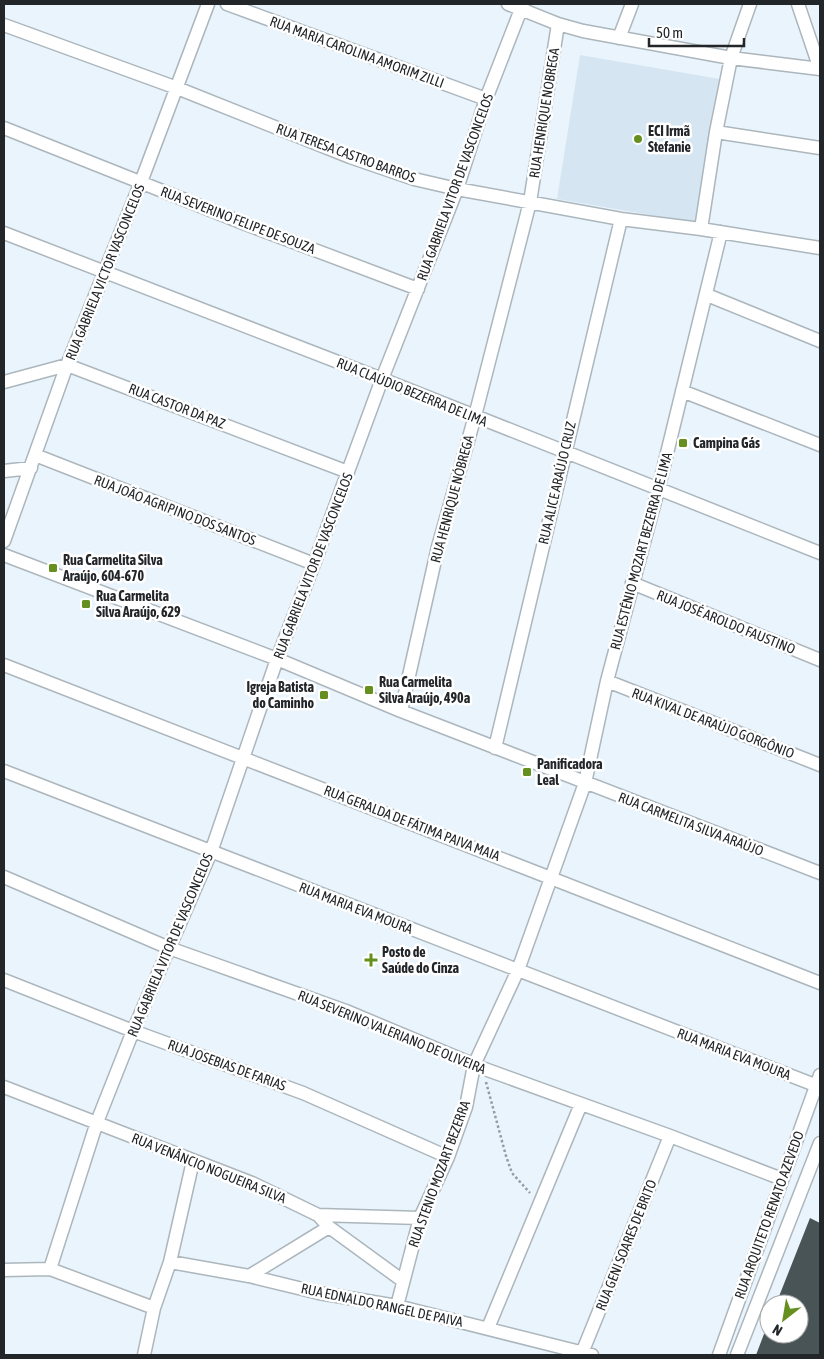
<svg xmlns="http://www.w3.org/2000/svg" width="824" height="1359" font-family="'Asap Condensed',sans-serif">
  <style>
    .built { fill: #d5e6f2 }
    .building { fill: #495457 }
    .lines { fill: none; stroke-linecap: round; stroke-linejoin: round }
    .street-casing { stroke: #acb6bd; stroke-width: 15 }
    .path { stroke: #959ca1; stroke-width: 2.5; stroke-dasharray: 2.5 2.5; stroke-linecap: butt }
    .street { stroke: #fff; stroke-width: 12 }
    .poi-dot { fill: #658f1e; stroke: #fff; stroke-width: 2 }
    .labels { text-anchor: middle; stroke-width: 5; stroke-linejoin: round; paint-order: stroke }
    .street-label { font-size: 14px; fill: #232629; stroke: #fff }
    .poi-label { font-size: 14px; font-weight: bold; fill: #232629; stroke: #fff; text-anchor: start }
  </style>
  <rect width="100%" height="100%" fill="#eaf4fc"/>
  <path class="built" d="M580 55 720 79 697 223 557 199Z"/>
  <path class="building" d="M810 1218 820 1223V1355H756L764 1334H799V1304H776Z"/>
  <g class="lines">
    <g class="street-casing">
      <path id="street" d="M227 4 486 99
        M508 4 558 24 583 31 731 58 820 69
        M798 4 820 69
        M4 25 177 88 350 157 414 179 457 189 621 219 701 229 820 248
        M619 38 632 4
        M4 128 243 223 418 289
        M716 132 820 148
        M701 229 716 132 731 58 750 4
        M4 233 382 379 820 553
        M707 295 820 341
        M4 382 67 365 348 472
        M682 391 820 445
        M35 455 314 564
        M4 471 31 468
        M4 541 67 365 141 182 208 4
        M4 555 277 659 401 711 820 873
        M632 583 820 660
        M4 665 820 983
        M607 681 820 765
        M401 711 438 547 475 416 530 202 558 24
        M495 748 621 219
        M4 771 820 1087
        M4 877 169 948 346 1011 482 1068 670 1136 782 1179
        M4 980 133 1031 303 1093 448 1157
        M4 1087 252 1183 318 1215 420 1218
        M318 1215 329 1227 403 1281
        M170 1262 249 1276 319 1293 397 1306 592 1355
        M50 1269 97 1122 133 1031 211 852 277 659 314 564 382 379 457 189 486 99 523 4
        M4 1270 50 1269 154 1308
        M249 1276 329 1227
        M397 1306 420 1218 448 1157 466 1107 474 1065 518 970 585 783 607 681 658 490 721 232
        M488 1328 581 1104
        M582 1353 670 1136
        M144 1355 154 1308 170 1262 193 1161
        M719 1355 820 1075
        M737 1355 820 1143"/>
    </g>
    <path class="path" d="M486 1082 506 1156 512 1173 530 1193"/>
    <use href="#street" class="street"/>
  </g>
  <g class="poi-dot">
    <circle cx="638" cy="139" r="5"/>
    <rect x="678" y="438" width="10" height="10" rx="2.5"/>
    <rect x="48" y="563" width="10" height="10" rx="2.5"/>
    <rect x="81" y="599" width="10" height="10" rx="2.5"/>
    <rect x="364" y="685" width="10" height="10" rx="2.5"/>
    <rect x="319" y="690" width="10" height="10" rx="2.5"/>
    <rect x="522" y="767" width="10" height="10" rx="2.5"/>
    <path d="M368.5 952.5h5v5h5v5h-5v5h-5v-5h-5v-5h5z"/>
  </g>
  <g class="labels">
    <g class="street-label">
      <text transform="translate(357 52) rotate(20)" y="5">RUA MARIA CAROLINA AMORIM ZILLI</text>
      <text transform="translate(544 113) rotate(-81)" y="5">RUA HENRIQUE NOBREGA</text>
      <text transform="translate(346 153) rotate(20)" y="5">RUA TERESA CASTRO BARROS</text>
      <text transform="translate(455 187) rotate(-70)" y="5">RUA GABRIELA VITOR DE VASCONCELOS</text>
      <text transform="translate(238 220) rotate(21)" y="5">RUA SEVERINO FELIPE DE SOUZA</text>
      <text transform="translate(105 272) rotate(-68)" y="5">RUA GABRIELA VICTOR VASCONCELOS</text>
      <text transform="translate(412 392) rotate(22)" y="5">RUA CLAÚDIO BEZERRA DE LIMA</text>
      <text transform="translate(177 406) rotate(21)" y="5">RUA CASTOR DA PAZ</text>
      <text transform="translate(557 483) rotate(-77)" y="5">RUA ALICE ARAÚJO CRUZ</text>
      <text transform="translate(452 499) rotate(-75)" y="5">RUA HENRIQUE NÓBREGA</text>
      <text transform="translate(175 510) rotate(21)" y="5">RUA JOÃO AGRIPINO DOS SANTOS</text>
      <text transform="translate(641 551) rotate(-75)" y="5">RUA ESTÊNIO MOZART BEZERRA DE LIMA</text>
      <text transform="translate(313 566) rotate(-69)" y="5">RUA GABRIELA VITOR DE VASCONCELOS</text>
      <text transform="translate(726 622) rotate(22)" y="5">RUA JOSÉ AROLDO FAUSTINO</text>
      <text transform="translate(713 723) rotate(21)" y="5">RUA KIVAL DE ARAÚJO GORGÔNIO</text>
      <text transform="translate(412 823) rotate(21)" y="5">RUA GERALDA DE FÁTIMA PAIVA MAIA</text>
      <text transform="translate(691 824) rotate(21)" y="5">RUA CARMELITA SILVA ARAÚJO</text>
      <text transform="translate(356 908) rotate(21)" y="5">RUA MARIA EVA MOURA</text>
      <text transform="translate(170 945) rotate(-67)" y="5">RUA GABRIELA VITOR DE VASCONCELOS</text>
      <text transform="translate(392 1032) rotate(22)" y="5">RUA SEVERINO VALERIANO DE OLIVEIRA</text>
      <text transform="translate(734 1054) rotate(21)" y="5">RUA MARIA EVA MOURA</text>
      <text transform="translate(227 1065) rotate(20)" y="5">RUA JOSEBIAS DE FARIAS</text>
      <text transform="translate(209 1168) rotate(22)" y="5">RUA VENÂNCIO NOGUEIRA SILVA</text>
      <text transform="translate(439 1174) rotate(-70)" y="5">RUA STENIO MOZART BEZERRA</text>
      <text transform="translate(769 1215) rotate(-70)" y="5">RUA ARQUITETO RENATO AZEVEDO</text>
      <text transform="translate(626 1245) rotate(-68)" y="5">RUA GENI SOARES DE BRITO</text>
      <text transform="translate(382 1305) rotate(12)" y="5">RUA EDNALDO RANGEL DE PAIVA</text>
    </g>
    <g class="poi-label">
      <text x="648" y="136">ECI Irmã<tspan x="648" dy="16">Stefanie</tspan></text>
      <text x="693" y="448">Campina Gás</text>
      <text x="63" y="565">Rua Carmelita Silva<tspan x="63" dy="16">Araújo, 604-670</tspan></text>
      <text x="96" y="601">Rua Carmelita<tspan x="96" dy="16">Silva Araújo, 629</tspan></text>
      <text x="379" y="687">Rua Carmelita<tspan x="379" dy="16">Silva Araújo, 490a</tspan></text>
      <text x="314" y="692" text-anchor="end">Igreja Batista<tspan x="314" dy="16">do Caminho</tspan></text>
      <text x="537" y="769">Panificadora<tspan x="537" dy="16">Leal</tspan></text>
      <text x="382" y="957">Posto de<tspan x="382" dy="16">Saúde do Cinza</tspan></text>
    </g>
  </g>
  <rect width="824" height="1359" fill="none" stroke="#232629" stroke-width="10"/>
  <g transform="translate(784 1319) rotate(211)"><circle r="24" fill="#ffffff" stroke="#a7a8a9"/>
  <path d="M0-4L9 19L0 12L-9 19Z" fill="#658f1e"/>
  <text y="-8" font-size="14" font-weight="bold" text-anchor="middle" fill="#232629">N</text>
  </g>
  <path d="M649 38v8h95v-8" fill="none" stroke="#232629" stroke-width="2.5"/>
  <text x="656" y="38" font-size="15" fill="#232629" stroke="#ffffff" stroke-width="4" paint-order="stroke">50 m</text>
</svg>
